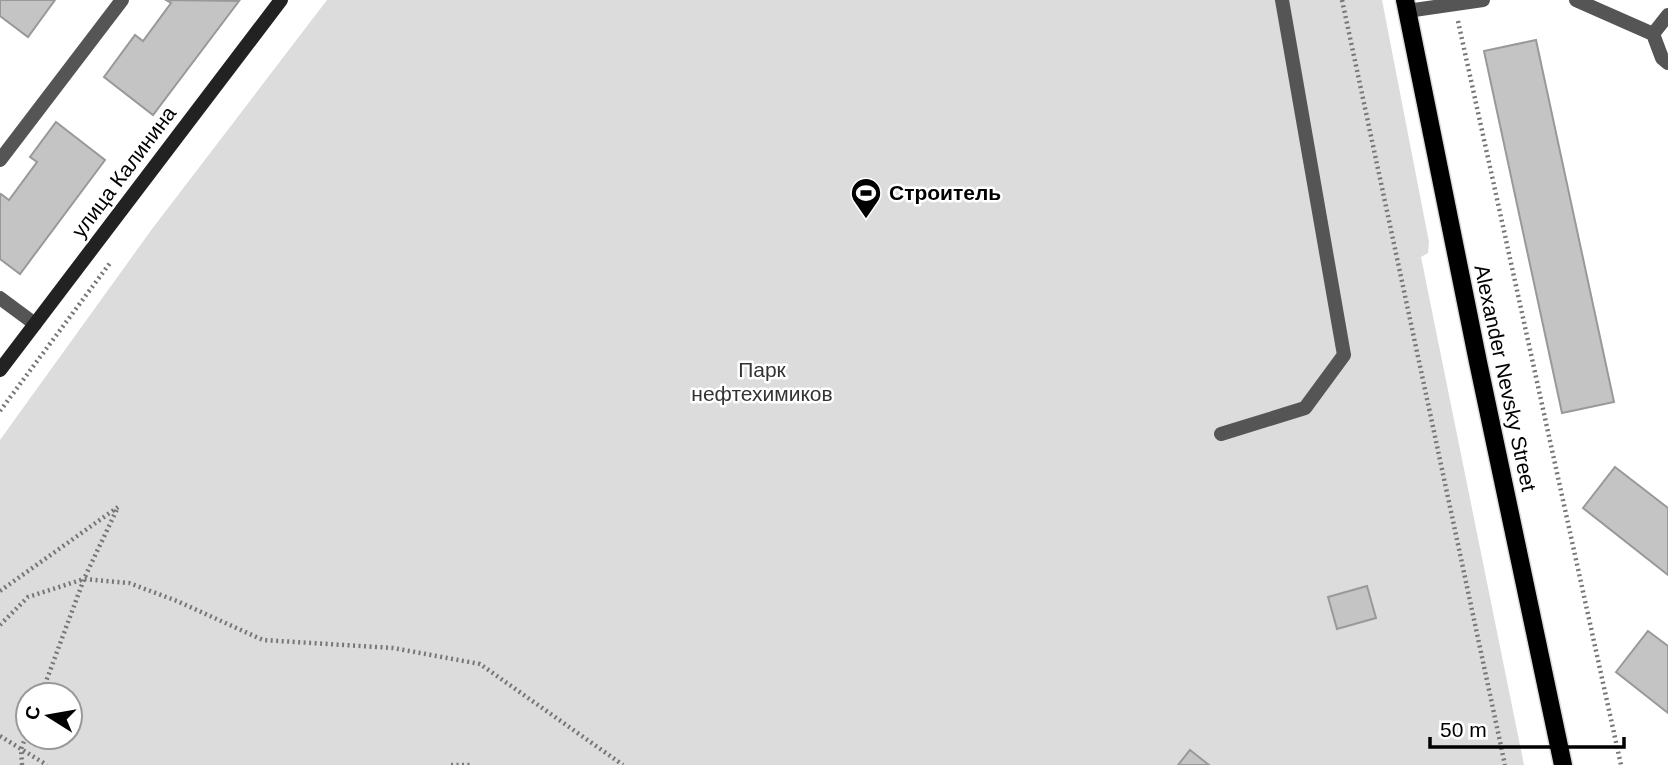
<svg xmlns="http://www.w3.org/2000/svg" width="1668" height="765" font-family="Helvetica,sans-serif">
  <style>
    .green { fill: #dcdcdc; fill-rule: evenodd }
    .building { fill: #c4c4c4; stroke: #999; stroke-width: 2 }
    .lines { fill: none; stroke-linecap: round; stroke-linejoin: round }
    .primary-casing { stroke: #dbdbdb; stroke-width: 21 }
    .path { stroke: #777; stroke-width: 4.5; stroke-dasharray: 2 3.5; stroke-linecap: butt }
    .lane { stroke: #555; stroke-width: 14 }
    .secondary { stroke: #222; stroke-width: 14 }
    .primary { stroke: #000; stroke-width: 18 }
    .labels { text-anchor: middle; stroke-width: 5; stroke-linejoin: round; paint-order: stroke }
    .street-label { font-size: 21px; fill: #000; stroke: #fff }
    .poi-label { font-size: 21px; font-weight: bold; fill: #000; stroke: #fff; text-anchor: start }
    .park-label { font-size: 21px; fill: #333; stroke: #fff }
  </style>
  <rect width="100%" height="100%" fill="#fff"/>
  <path class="green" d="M327 0H1382L1429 242 1428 253 1421 257 1524 765H0V440L152 229ZM28 695H70V737H28Z"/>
  <path class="building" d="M0 0H55L28 37 0 16Z
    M166 0 239 1 153 115 104 77 135 35 143 41 171 3Z
    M1536 40 1614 402 1562 413 1484 51Z
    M56 122 105 160 20 274 0 259V196L1 194 9 200 37 162 30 157Z
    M1615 467 1668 508V575L1583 508Z
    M1367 586 1376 618 1337 629 1328 597Z
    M1648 631 1668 646V713L1616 672Z
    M1190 750 1209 765H1178Z"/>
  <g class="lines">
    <g class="primary-casing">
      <path id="primary" d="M1405 0 1478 362 1563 765"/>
    </g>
    <path class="path" d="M1342 0 1505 765
      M1458 21 1621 765
      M0 411 110 263
      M0 591 118 507
      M0 625 28 597 84 579 129 583 177 601 263 640 393 648 480 664 623 765
      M41 695 84 579 118 507
      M0 736 47 765
      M22 765 21 749 28 731
      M451 765H470"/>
    <path class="lane" d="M1576 0 1653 34 1662 58 1668 63
      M1407 11 1483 0
      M1653 34 1668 15
      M0 160 122 0
      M0 298 35 324
      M1221 434 1305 408 1344 355 1282 0"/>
    <path class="secondary" d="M0 370 281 0"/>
    <use href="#primary" class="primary"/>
  </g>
  <defs>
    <g id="stadium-pin" transform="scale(1.575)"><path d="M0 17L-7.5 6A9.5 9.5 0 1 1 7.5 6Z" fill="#000" stroke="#fff"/><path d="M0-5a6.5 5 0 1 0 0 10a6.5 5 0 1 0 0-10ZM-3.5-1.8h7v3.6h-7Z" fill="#fff"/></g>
  </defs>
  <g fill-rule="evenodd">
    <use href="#stadium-pin" x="866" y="193"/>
  </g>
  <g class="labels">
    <g class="street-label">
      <text transform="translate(124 172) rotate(-53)" y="7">улица Калинина</text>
      <text transform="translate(1505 378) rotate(78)" y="7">Alexander Nevsky Street</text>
    </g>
    <g class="poi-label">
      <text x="889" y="200">Строитель</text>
    </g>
    <g class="park-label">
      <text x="762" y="377">Парк<tspan x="762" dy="24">нефтехимиков</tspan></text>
    </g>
  </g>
  <g transform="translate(49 716) rotate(281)"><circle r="33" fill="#ffffff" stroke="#999999" stroke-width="2"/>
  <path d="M0-5L12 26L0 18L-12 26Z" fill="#000000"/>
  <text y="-10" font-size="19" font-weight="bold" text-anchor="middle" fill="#000000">С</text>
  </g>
  <path d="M1430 737v10h194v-10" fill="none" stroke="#000000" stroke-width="3.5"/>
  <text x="1440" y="737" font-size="21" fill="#000000" stroke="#ffffff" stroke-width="5" paint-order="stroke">50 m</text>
</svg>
